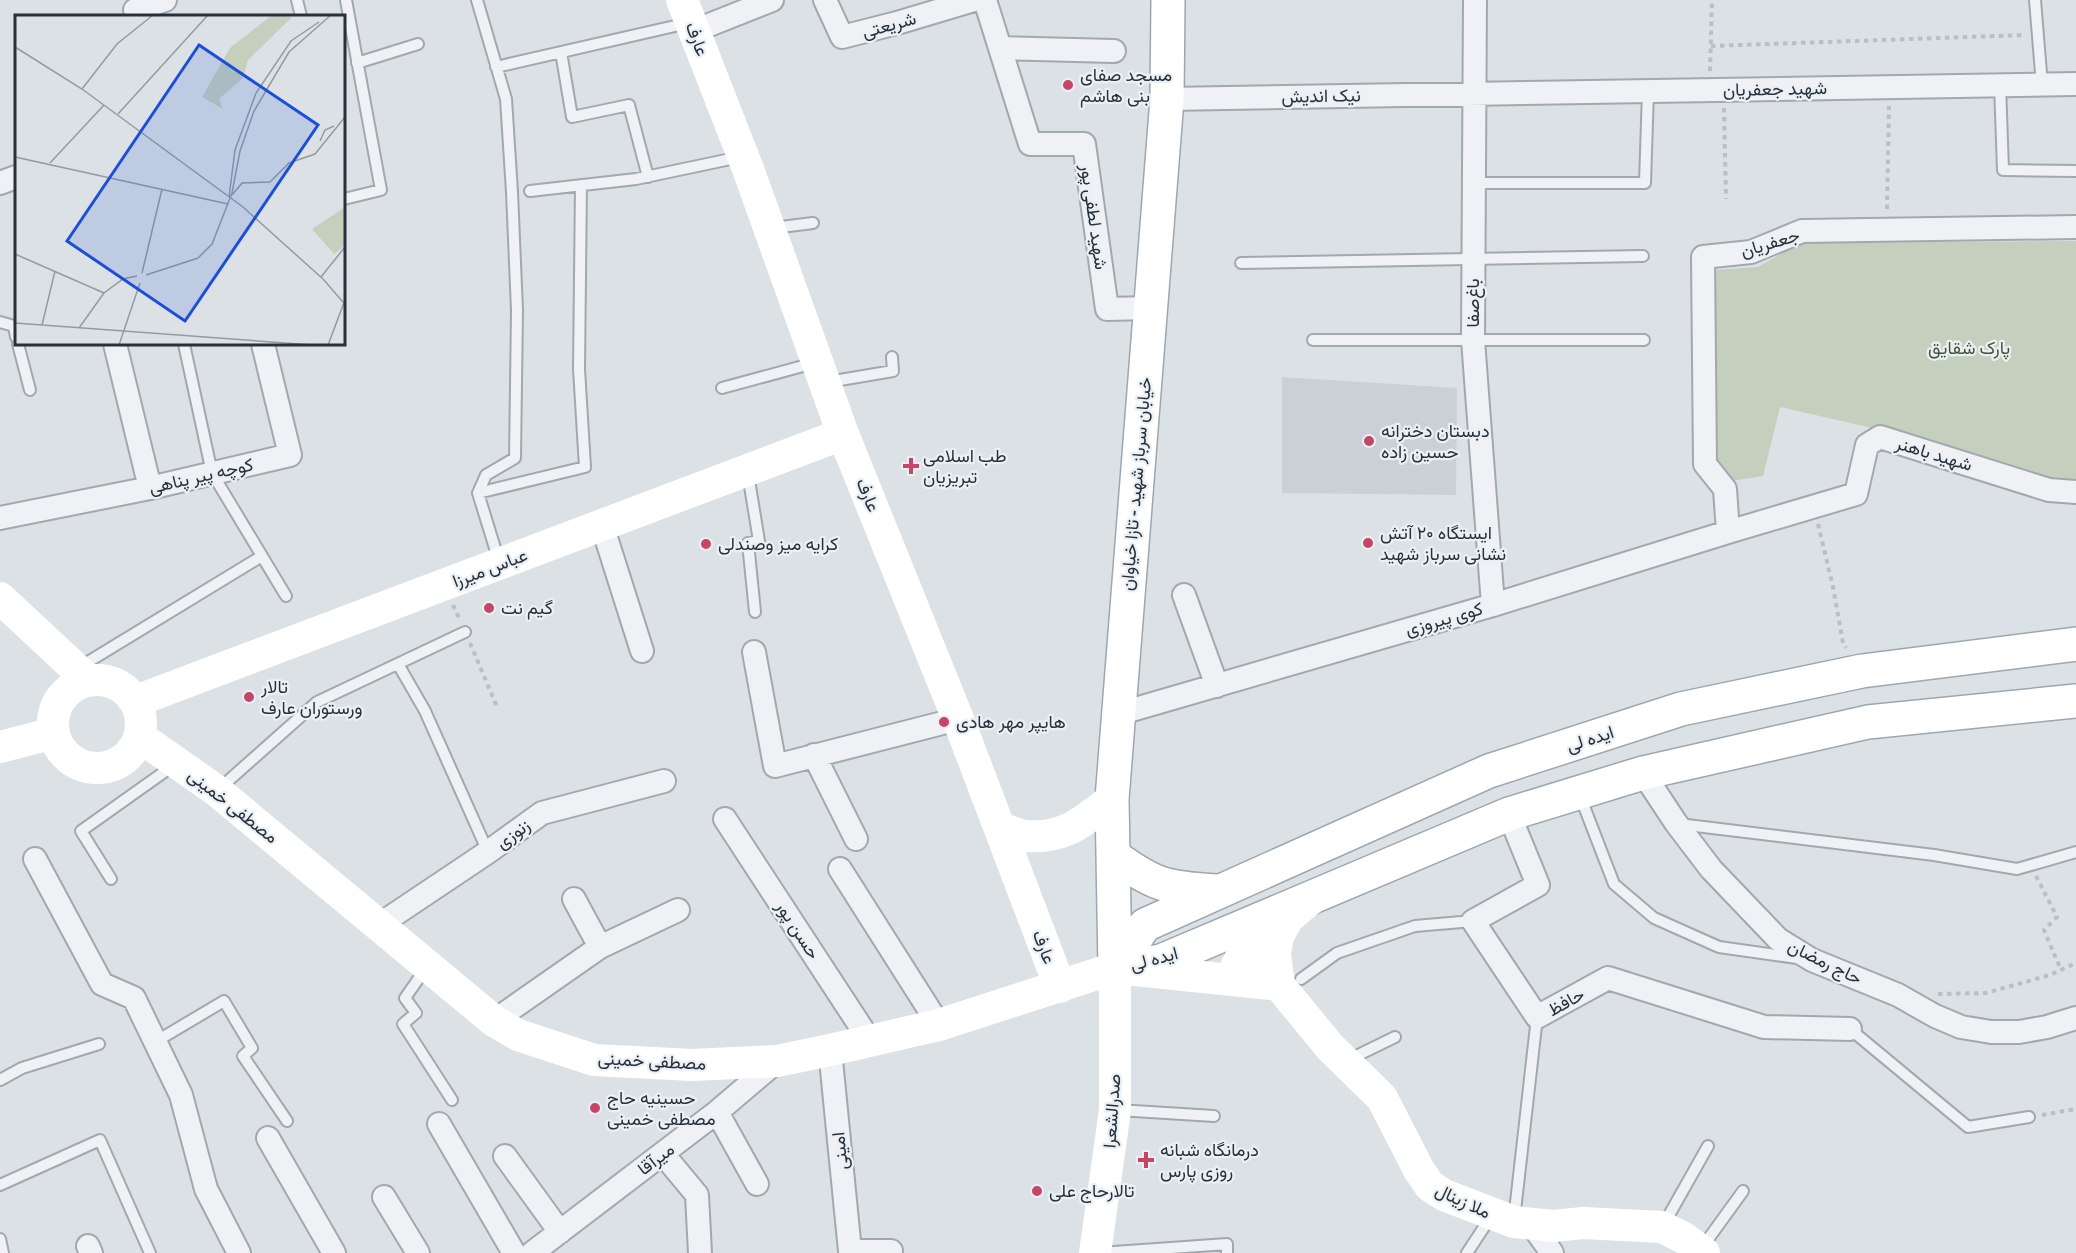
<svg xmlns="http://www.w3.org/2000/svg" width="2076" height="1253" font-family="'Archivo Narrow',Vazirmatn,sans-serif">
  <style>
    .built { fill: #cbd0d7 }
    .green { fill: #c4cfbe }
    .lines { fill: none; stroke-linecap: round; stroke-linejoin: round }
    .lane-casing { stroke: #a2a8af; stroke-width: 14 }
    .street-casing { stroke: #a2a8af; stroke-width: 26 }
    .primary-casing { stroke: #9ca7b1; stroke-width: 36 }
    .path { stroke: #bbbfc4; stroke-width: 4; stroke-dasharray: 4.5 4.5; stroke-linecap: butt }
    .lane { stroke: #eff1f4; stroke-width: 10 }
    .street { stroke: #eff1f4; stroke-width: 22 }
    .secondary { stroke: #fff; stroke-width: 32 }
    .primary { stroke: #fff; stroke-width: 33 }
    .poi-dot { fill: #c64667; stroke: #ebf0f4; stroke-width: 2 }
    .labels { text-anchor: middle; stroke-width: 4.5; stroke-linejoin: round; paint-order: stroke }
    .street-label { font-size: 18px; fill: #27303b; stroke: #ebf0f4 }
    .poi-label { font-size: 18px; fill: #27303b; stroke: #ebf0f4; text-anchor: start }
    .park-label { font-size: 18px; fill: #3f5635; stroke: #ebf0f4 }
    .inset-road { fill: none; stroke: #949aa2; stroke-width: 1.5 }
    .view { fill: #1d4ed8; fill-opacity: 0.15; stroke: #1d4ed8; stroke-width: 3 }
    .inset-edge { fill: none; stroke: #27303b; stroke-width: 3 }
  </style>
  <rect width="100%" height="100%" fill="#dce1e6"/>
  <path class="built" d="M1282 377 1457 388 1456 495 1282 493Z"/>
  <path class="green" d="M2076 241V484L2052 483 1868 427 1780 407 1763 476 1731 481 1717 464 1714 270 1758 267 1800 243Z"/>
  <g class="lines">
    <g class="lane-casing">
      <path id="lane" d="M297 0 301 16
        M477 0 506 99 512 192 517 310 515 458 486 475 478 493 499 561
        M2035 0 2042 85
        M561 52 572 117 629 105 648 177
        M357 63 418 44
        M496 67 688 23
        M2000 85 2003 170 2076 171
        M1474 183H1645L1648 91
        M530 191 636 179 740 157
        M344 199 381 190 346 0
        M773 228 813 223
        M1241 263 1643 256
        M0 322 14 326 16 337
        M1313 340H1644
        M18 344 30 390
        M184 344 212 473 286 596
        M828 382 893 371 892 357
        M722 388 814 363
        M748 474 759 541 748 543 755 612
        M478 493 585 467 579 369 581 185
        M398 664 425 711 488 852
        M78 668 262 556
        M219 789 317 702 465 632
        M1580 796 1614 884 1654 918 1719 947 1797 958
        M1679 824 1934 855 2017 869 2076 852
        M111 879 81 831 174 765
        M426 968 405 998 416 1013 403 1024 452 1100
        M1301 979 1337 953 1415 926 1473 921
        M1850 1029 1968 1127 2029 1117
        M155 1042 224 1001 252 1048 243 1056 287 1121
        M1348 1060 1395 1037
        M0 1080 22 1068 99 1044
        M1118 1110 1214 1116
        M0 1185 100 1140 150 1253
        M1514 1220 1537 1017
        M1664 1224 1708 1146
        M0 1239 3 1253
        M1701 1249 1743 1191
        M1100 1253 1227 1244V1253
        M1467 1253 1492 1215"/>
    </g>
    <g class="street-casing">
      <path id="street" d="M825 0 842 37 897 23 974 0
        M985 0 1030 144H1084L1107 309 1150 308
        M1475 0 1473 340 1493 605
        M135 10 165 0
        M694 31 772 0
        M1000 48 1114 51
        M1167 99 2076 84
        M0 183 16 177
        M115 344 150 488
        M0 518 150 488 290 455 263 344
        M602 525 642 651
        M1728 532 1856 494 1867 445 1880 437 2049 490 2076 492
        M1184 595 1217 686
        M754 652 775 766 958 719
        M1118 714 1493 605 1728 532 1725 489 1705 464 1703 257 1751 252 1802 231 2076 227
        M814 755 856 839
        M1643 773 1676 823 1711 869 1778 939 1812 960 1898 995 1935 1016 1961 1027 1991 1032H2019L2047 1027 2076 1018
        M1509 814 1538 885 1473 921 1537 1017 1608 978 1764 1027 1850 1029
        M725 819 870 1041
        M35 859 102 984 134 998 181 1095 206 1189 239 1253
        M840 869 939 1025
        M379 925 488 852 542 813 664 781
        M600 947 678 910
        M494 1021 600 947 574 899
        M830 1050 850 1251H891
        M717 1112 757 1184
        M439 1124 514 1253
        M268 1138 334 1253
        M663 1154 697 1195 700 1253
        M505 1156 560 1232
        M384 1197 418 1253
        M1532 1225 1552 1253
        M88 1246 91 1253
        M532 1253 717 1112 777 1061"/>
    </g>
    <g class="primary-casing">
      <path id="primary" d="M1114 856C1155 886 1167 888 1217 891
        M1115 968 1145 925 1489 771 1681 709 1862 671 2076 644
        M1115 968 1161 961 1509 814 1643 773 1868 722 2076 701
        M1115 968 1112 799 1167 99 1168 0"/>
    </g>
    <path class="path" d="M1711 46 2025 35
      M1710 71 1712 0
      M1724 108 1726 199
      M1887 209 1889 106
      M1818 524 1833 587 1843 643 1846 648
      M453 605 460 620
      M470 643 497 707
      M2036 876 2057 917 2044 930 2061 970
      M1938 994 1986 993 2050 975 2076 963
      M2042 1115 2076 1109"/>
    <use href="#lane" class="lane"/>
    <use href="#street" class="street"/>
    <path class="secondary" d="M682 0 748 169 843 434 958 719 1060 987
      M0 598 88 680
      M53 724a44 44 0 1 1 88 0a44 44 0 1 1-88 0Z
      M136 701 843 434
      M140 737 217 791 494 1021 518 1035 594 1060 692 1065 777 1061 830 1050 939 1025 1115 968 1279 985
      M0 747 54 733
      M999 827C1007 830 1017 835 1026 836 1065 839 1084 821 1112 799
      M1313 897 1288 918 1278 936 1275 954 1279 985 1330 1047 1382 1098 1419 1170 1430 1186 1444 1195 1514 1222 1554 1226 1583 1223 1662 1227 1684 1238 1704 1253
      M1232 979C1239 953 1248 946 1275 954
      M1095 1253 1115 1110V968"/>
    <use href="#primary" class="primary"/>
  </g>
  <g class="poi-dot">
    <circle cx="1068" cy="85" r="6"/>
    <circle cx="1369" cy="441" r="6"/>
    <path d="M908 457h6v6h6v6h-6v6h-6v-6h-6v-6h6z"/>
    <circle cx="1368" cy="543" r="6"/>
    <circle cx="706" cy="544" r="6"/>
    <circle cx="489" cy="608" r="6"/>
    <circle cx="249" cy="697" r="6"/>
    <circle cx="944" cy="722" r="6"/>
    <circle cx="595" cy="1108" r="6"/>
    <path d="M1143 1151h6v6h6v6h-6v6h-6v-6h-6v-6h6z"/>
    <circle cx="1037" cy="1191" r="6"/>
  </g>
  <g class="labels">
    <g class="street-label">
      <text transform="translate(889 25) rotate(-15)" y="6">شریعتی</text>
      <text transform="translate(697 39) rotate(69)" y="6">عارف</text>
      <text transform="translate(1775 89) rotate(-1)" y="6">شهید جعفریان</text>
      <text transform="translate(1321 96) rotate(-1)" y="6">نیک اندیش</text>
      <text transform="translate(1094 217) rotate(82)" y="6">شهید لطفی پور</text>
      <text transform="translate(1770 243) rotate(-17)" y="6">جعفریان</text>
      <text transform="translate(1473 303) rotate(-90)" y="6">باغ‌صفا</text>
      <text transform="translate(1934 454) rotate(17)" y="6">شهید باهنر</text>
      <text transform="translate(201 476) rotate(-13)" y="6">کوچه پیر پناهی</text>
      <text transform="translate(1136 484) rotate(-85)" y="6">خیابان سرباز شهید - تازا خیاوان</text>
      <text transform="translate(868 495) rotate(68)" y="6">عارف</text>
      <text transform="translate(490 568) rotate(-21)" y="6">عباس میرزا</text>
      <text transform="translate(1444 619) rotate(-16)" y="6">کوی پیروزی</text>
      <text transform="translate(1590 739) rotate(-18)" y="6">ایده لى</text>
      <text transform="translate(233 806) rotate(38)" y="6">مصطفی خمینی</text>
      <text transform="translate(513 834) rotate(-36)" y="6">زنوزی</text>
      <text transform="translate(798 930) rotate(57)" y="6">حسن پور</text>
      <text transform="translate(1044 947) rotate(69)" y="6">عارف</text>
      <text transform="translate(1154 959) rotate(-15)" y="6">ایده لى</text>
      <text transform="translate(1825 962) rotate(26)" y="6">حاج رمضان</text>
      <text transform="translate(1566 1002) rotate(-29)" y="6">حافظ</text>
      <text transform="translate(652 1061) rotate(3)" y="6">مصطفی خمینی</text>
      <text transform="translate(1112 1111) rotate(-86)" y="6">صدرالشعرا</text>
      <text transform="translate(840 1151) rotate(-96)" y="6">امینی</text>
      <text transform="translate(656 1159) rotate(-37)" y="6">میرآقا</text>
      <text transform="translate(1463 1201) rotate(25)" y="6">ملا زینال</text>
    </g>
    <g class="poi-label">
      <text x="1080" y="81">مسجد صفای<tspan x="1080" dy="21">بنی هاشم</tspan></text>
      <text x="1381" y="437">دبستان دخترانه<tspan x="1381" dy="21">حسین زاده</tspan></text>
      <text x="923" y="462">طب اسلامی<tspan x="923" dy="21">تبریزیان</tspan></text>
      <text x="1380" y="539">ایستگاه ۲۰ آتش<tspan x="1380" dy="21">نشانی سرباز شهید</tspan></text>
      <text x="718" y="550">کرایه میز وصندلی</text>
      <text x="501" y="614">گیم نت</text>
      <text x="261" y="693">تالار<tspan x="261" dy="21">ورستوران عارف</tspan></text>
      <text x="956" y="728">هایپر مهر هادی</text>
      <text x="607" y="1104">حسینیه حاج<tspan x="607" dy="21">مصطفی خمینی</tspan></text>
      <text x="1160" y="1156">درمانگاه شبانه<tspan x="1160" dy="21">روزی پارس</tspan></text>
      <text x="1049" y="1197">تالارحاج علی</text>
    </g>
    <g class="park-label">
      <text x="1969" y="354">پارک شقایق</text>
    </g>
  </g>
  <g transform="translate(15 15)">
    <rect width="330" height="330" fill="#dce1e6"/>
    <path d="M257 0 277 2 233 45 228 63 204 84 208 94 187 82 215 33ZM330 192V230L319 239 297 214Z" fill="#c4cfbe"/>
    <path class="inset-road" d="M0 32 67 74 228 192 308 264 328 287M67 74 102 29 138 0M103 99 193 0M305 126 310 115 319 111M0 142 213 189M35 148 89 90M217 180 227 168 255 167 274 148 300 139 330 102M214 182 220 135 241 78 276 26 304 7M0 239 89 278M127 258 147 174M131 260 183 243 197 229 217 178 225 136 239 96 274 37 316 0M306 262 330 232M0 308 298 330M27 310 40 256M64 313 89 278 108 264 122 261M104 330 125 268M313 330 330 285"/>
    <path class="view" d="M184 30 303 110 170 306 52 226Z"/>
    <rect width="330" height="330" class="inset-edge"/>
  </g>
</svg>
